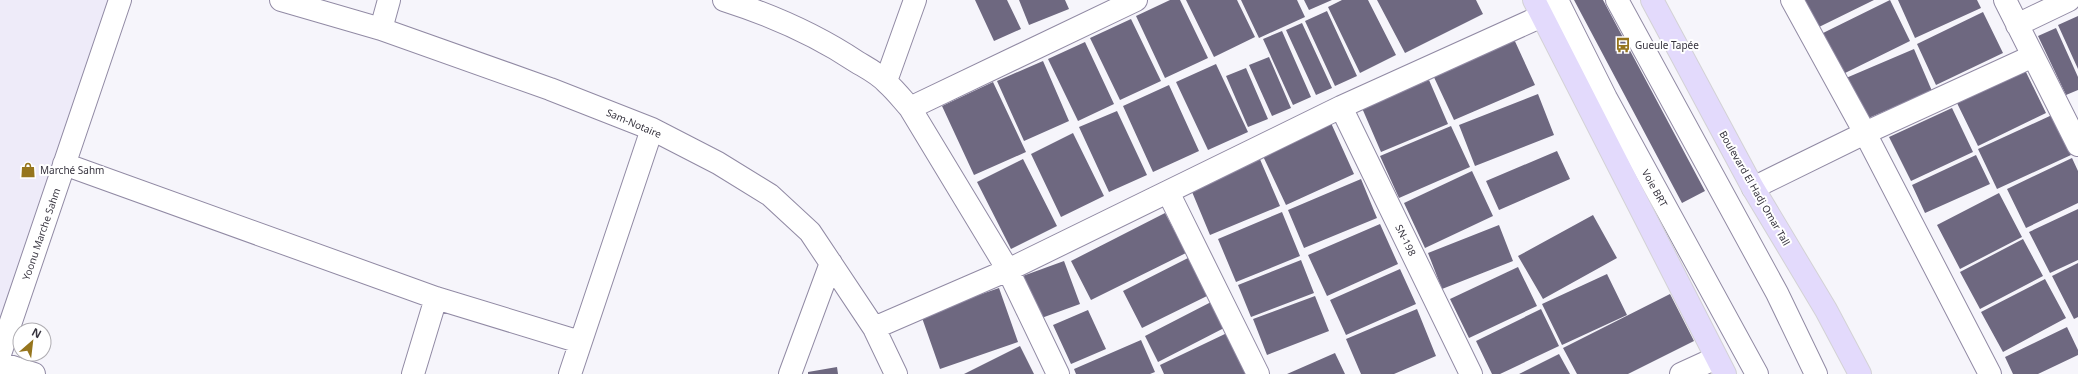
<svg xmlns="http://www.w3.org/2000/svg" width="2078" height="374" font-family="'Noto Sans',sans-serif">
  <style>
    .built { fill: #eeebf9 }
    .building { fill: #6e6880 }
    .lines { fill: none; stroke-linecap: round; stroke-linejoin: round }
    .minor-casing { stroke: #918aa4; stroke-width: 24 }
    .major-casing { stroke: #d3d2d5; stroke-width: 24 }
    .minor { stroke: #fff; stroke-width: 22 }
    .major { stroke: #e3dafc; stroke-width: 22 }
    .labels { text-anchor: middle; stroke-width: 4; stroke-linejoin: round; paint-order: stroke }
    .poi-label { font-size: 10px; fill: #36333e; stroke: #fff; text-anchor: start }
    .street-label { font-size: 10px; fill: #36333e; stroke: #fff }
  </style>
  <rect width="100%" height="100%" fill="#f6f5fb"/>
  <path class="built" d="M0 0H113L0 339Z"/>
  <path class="building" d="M975 0H1007L1021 29 994 41Z
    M1019 0H1065L1069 9 1029 25Z
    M1170 0H1180L1208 58 1165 78 1136 16Z
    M1186 0H1237L1255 37 1214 57Z
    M1241 0H1297L1305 17 1259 38Z
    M1304 0H1332L1309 10Z
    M1342 0H1368L1396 55 1360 73 1328 7Z
    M1377 0H1476L1483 14 1405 53Z
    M1574 0H1603L1705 191 1682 203Z
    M1805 0H1874L1819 27Z
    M1890 0 1910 41 1841 75 1821 34Z
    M1898 0H1977L1981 8 1915 38Z
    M1327 11 1357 76 1335 86 1305 21Z
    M1983 12 2003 53 1936 85 1917 44Z
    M2078 16V69L2058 25Z
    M1131 19 1161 81 1120 100 1090 38Z
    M1302 23 1332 88 1316 95 1286 30Z
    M2056 28 2078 77V90L2066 95 2038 36Z
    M1282 31 1311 97 1293 105 1263 39Z
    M1513 37 1535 85 1454 120 1432 73Z
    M1085 42 1114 104 1078 121 1048 59Z
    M1914 49 1932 91 1864 120 1846 78Z
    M1269 57 1291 108 1272 116 1249 65Z
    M1043 61 1069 121 1024 141 997 81Z
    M1216 64 1248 132 1208 150 1176 82Z
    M1246 68 1268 119 1248 127 1226 76Z
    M2024 68 2046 113 1978 146 1956 101Z
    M1429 80 1448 124 1381 152 1362 108Z
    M993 82 1026 152 974 175 942 106Z
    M1169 85 1199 151 1153 172 1123 106Z
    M1538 94 1554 135 1475 166 1459 125Z
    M1952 108 1973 152 1911 181 1889 137Z
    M1117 111 1147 175 1109 192 1079 127Z
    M2052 115 2071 155 1997 189 1978 149Z
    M1331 123 1354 174 1286 205 1262 154Z
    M1451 126 1470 167 1399 198 1380 156Z
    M1073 133 1104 196 1061 217 1031 154Z
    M1557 151 1570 179 1499 210 1486 181Z
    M1976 155 1990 184 1925 213 1912 185Z
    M1259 157 1280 206 1210 235 1190 187Z
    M2072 158 2078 171V203L2026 228 2007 189Z
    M1023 159 1057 226 1011 249 977 182Z
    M1472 171 1493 216 1425 248 1404 203Z
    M1361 179 1377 218 1304 248 1288 210Z
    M1999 193 2022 237 1960 269 1937 225Z
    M2078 209V260L2050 273 2029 232Z
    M1282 212 1300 256 1236 282 1218 239Z
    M1165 213 1186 253 1091 300 1071 261Z
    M1593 215 1617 258 1543 299 1518 256Z
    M1380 224 1398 264 1327 296 1308 255Z
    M1499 225 1513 261 1442 289 1428 253Z
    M2023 239 2043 276 1980 309 1960 272Z
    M1188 258 1207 296 1142 328 1123 291Z
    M1301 260 1314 293 1251 317 1238 285Z
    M1064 261 1080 304 1036 320 1020 277Z
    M2078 263V317L2074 319 2052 276Z
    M1518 267 1537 306 1469 338 1450 299Z
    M1400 269 1416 304 1346 335 1330 300Z
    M1607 274 1627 315 1562 345 1542 304Z
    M2045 279 2066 318 2003 352 1981 312Z
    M999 288 1018 342 940 369 921 315Z
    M1670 294 1694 341 1628 374H1577L1563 348Z
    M1315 296 1329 331 1267 355 1253 319Z
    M1213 301 1226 327 1158 362 1145 336Z
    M1417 309 1436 356 1394 374H1361L1346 339Z
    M1541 309 1559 346 1500 374H1492L1476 341Z
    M1088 310 1106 349 1071 364 1053 325Z
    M2067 327 2078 350V355L2038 374H2013L2005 357Z
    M1227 333 1247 374H1164L1160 365Z
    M1141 340 1155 372 1150 374H1076L1074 369Z
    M1020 346 1034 374H964Z
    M1335 353 1345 374H1287Z
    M1559 354 1570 374H1519Z
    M837 367 838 374H808V372Z"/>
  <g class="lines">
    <g class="minor-casing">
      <path id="minor" d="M281 0 381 29 550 89 652 129 718 163 770 195 810 232 874 328 896 374
        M724 0C771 15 815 34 857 62 867 68 879 74 887 83 895 90 902 99 910 108L1008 270 1058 374
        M1557 0 1606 98 1757 374
        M1617 0 1777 293 1816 374
        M1792 0 1865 133 1990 374
        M2005 0 2078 145
        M2017 25 2069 0
        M381 29 389 0
        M886 81 915 0
        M1341 107 1471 374
        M910 108 1136 0
        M64 164 436 298 580 342
        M1753 188 1865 133 2033 56
        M1168 192 1258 374
        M874 328 1008 270 1341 107 1542 16
        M0 354 120 0
        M0 363 34 374
        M413 374 436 298
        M570 374 652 129
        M790 374 831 263
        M1681 374 1716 358"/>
    </g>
    <g class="major-casing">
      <path id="major" d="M1534 0 1725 374
        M1652 0 1753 188 1826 310 1860 374"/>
    </g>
    <use href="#minor" class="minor"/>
    <use href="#major" class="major"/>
  </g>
  <defs>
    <g id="bus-bare" transform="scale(1.2)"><path d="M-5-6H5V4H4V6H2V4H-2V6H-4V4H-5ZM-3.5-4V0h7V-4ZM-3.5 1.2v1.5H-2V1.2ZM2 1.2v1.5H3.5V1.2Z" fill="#96751d" stroke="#fff" stroke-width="2.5" paint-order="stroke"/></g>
    <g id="shop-bare" transform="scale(1.2)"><path d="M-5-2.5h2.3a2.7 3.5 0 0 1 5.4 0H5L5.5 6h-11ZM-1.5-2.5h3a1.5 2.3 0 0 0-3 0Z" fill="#96751d" stroke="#fff" stroke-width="2.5" paint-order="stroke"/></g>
  </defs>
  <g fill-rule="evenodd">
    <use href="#bus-bare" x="1623" y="45"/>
    <use href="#shop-bare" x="28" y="170"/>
  </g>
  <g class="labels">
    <g class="poi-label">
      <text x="1635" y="49">Gueule Tapée</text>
      <text x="40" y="174">Marché Sahm</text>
    </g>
    <g class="street-label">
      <text transform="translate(634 123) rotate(23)" y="4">Sam-Notaire</text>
      <text transform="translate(1655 188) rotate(61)" y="4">Voie BRT</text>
      <text transform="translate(1755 188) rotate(60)" y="4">Boulevard El Hadj Omar Tall</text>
      <text transform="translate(41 234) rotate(-71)" y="4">Yoonu Marche Sahm</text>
      <text transform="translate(1406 240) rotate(64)" y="4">SN-198</text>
    </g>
  </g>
  <g transform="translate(32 342) rotate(28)"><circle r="19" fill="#ffffff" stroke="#afadb2"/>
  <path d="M0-3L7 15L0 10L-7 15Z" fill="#96751d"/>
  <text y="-6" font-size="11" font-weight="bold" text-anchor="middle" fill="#36333e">N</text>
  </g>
</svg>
